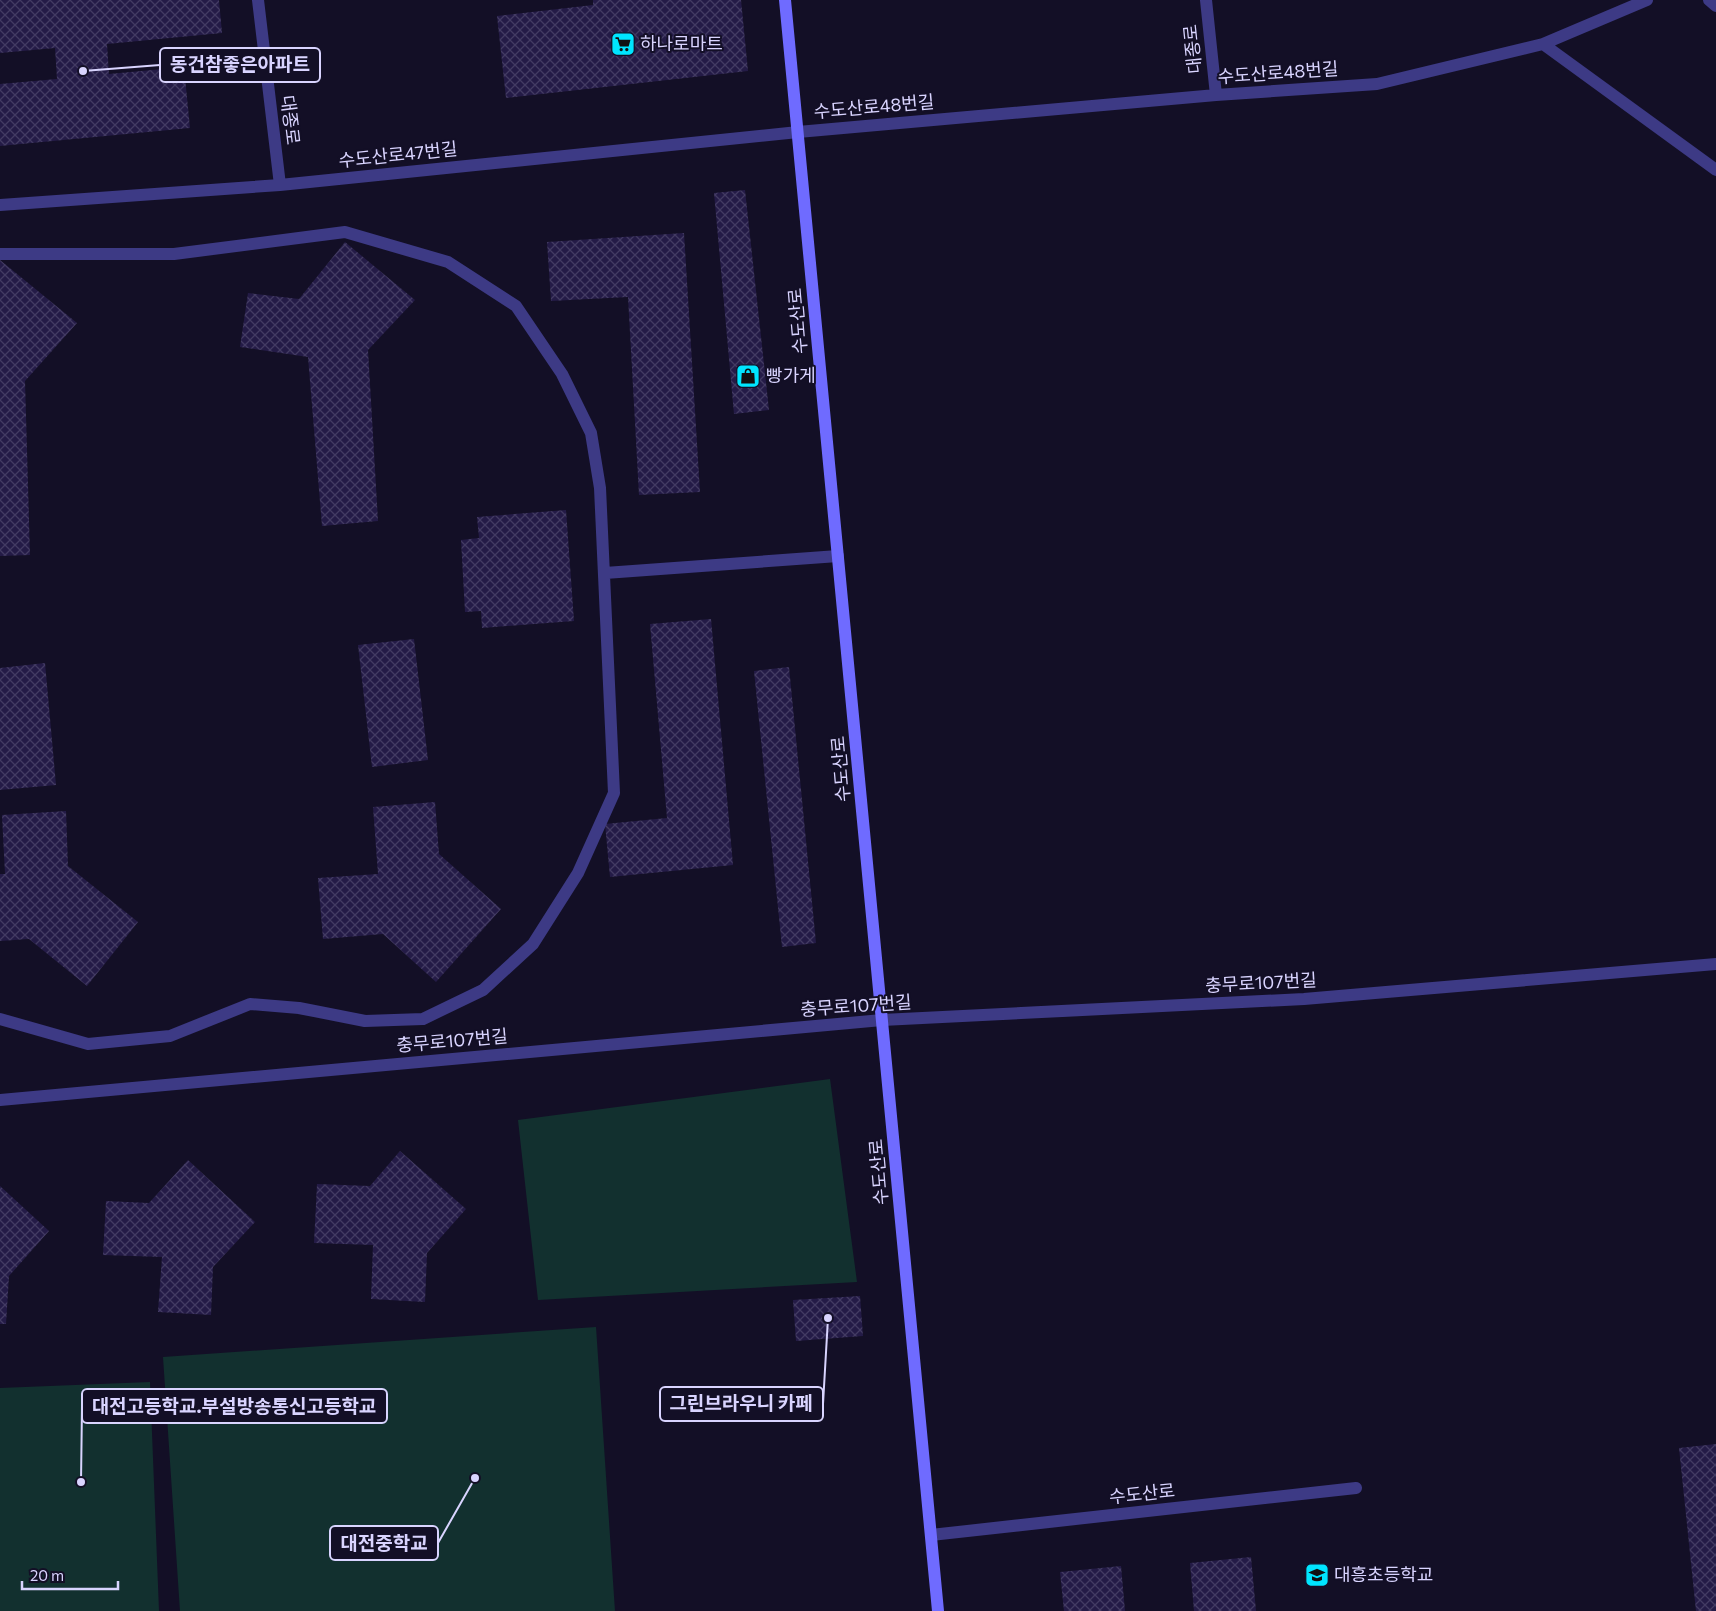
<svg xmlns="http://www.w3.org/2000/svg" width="1716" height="1611" font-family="Commissioner,'Noto Sans KR',sans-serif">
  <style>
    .park { fill: #12302f }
    .building { fill: url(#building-cross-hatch) }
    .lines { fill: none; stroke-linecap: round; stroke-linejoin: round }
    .lane { stroke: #3d3a85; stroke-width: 12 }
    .street { stroke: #3d3a85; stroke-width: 12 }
    .secondary { stroke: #6f6bff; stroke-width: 12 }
    .labels { text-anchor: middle; stroke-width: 4; stroke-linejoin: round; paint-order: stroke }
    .poi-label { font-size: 18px; fill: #d9d4ff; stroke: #130f26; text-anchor: start }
    .street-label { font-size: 18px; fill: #d9d4ff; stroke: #130f26 }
    .leader { fill: none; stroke: #d9d4ff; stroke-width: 2 }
    .callout-dot { fill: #d9d4ff; stroke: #130f26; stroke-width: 2 }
    .callout { fill: #130f26; stroke: #d9d4ff; stroke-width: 2 }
    .callout-label { font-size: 19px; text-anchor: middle; font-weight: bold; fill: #d9d4ff }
  </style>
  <defs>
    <pattern id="building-cross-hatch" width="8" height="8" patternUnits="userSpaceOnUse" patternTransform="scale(1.25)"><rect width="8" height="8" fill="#241b47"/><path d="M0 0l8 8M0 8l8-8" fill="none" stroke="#433b63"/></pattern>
  </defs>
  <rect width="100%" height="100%" fill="#130f26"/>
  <path class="park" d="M830 1079 857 1282 538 1300 518 1120Z
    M596 1327 615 1611H180L163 1357Z
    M150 1382 159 1611H0V1388Z"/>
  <path class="building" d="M0 0H219L222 33 107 44 109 74 184 67 190 128 0 146V84L57 79 55 48 0 53Z
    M593 0H741L748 71 506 98 497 16 593 5Z
    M745 190 769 410 734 414 714 193Z
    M684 233 700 492 639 495 628 297 551 301 547 242Z
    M345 242 415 300 368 350 378 521 322 526 308 357 240 347 248 293 299 299Z
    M0 260 77 323 25 381 30 555 0 556Z
    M566 510 574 621 482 628 481 611 465 612 461 540 479 538 477 517Z
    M711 619 733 865 610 877 605 824 667 818 650 624Z
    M414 639 428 760 372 767 358 645Z
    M45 663 56 785 0 790V668Z
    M789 667 816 943 782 947 754 671Z
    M435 802 439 854 501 909 436 982 383 934 323 939 318 878 378 874 373 807Z
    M66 811 68 866 138 922 87 986 29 939 0 941V874H5L2 815Z
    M400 1151 466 1209 427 1253 425 1302 371 1299 373 1245 314 1243 317 1184 370 1186Z
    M188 1160 255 1222 213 1267 211 1315 158 1312 162 1257 103 1255 106 1201 149 1203Z
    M0 1186 49 1231 9 1276 6 1324H0Z
    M860 1296 863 1336 796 1341 793 1300Z
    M1716 1444V1611H1696L1679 1448Z
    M1251 1557 1256 1611H1194L1190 1563Z
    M1121 1566 1125 1611H1064L1060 1572Z"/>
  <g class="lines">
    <path class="lane" d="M0 254H174L345 232 448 262 516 306 562 374 591 433 600 488 614 793 578 873 533 944 483 990 423 1019 365 1021 299 1008 250 1004 170 1036 88 1044 0 1019
      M605 573 838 556
      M931 1535 1356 1488"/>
    <path class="street" d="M258 0 280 185
      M1206 0 1216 95
      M1709 0 1716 6
      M1543 44 1716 170
      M0 205 280 185 798 132 1216 95 1377 84 1543 44 1647 0
      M0 1100 882 1020 1304 999 1716 964"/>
    <path class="secondary" d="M785 0 938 1611"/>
  </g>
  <defs>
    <g id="supermarket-square" transform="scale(1.25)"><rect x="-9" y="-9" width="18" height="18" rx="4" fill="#00e5ff" stroke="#130f26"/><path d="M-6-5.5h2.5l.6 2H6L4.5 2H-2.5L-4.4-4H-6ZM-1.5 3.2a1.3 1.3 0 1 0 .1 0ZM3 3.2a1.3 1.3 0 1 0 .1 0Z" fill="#111"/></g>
    <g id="shop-square" transform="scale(1.25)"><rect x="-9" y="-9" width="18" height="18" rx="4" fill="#00e5ff" stroke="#130f26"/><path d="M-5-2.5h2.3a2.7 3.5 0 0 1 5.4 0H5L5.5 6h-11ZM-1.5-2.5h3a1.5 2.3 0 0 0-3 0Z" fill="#111"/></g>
    <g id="school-square" transform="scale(1.25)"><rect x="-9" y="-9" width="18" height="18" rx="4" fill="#00e5ff" stroke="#130f26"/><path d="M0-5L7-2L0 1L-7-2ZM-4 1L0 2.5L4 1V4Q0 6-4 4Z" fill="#111"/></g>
  </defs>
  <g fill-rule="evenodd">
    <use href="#supermarket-square" x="623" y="44"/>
    <use href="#shop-square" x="748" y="376"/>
    <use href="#school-square" x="1317" y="1575"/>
  </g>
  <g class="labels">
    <g class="poi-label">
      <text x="640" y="50">하나로마트</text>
      <text x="766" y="382">빵가게</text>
      <text x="1334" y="1581">대흥초등학교</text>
    </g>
    <g class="street-label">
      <text transform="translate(1193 49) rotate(-96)" y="6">대종로</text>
      <text transform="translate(1278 73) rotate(-4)" y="6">수도산로48번길</text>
      <text transform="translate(874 107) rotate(-5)" y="6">수도산로48번길</text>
      <text transform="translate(290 120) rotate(83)" y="6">대종로</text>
      <text transform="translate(398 155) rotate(-6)" y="6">수도산로47번길</text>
      <text transform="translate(798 321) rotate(-95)" y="6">수도산로</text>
      <text transform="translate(841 769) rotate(-95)" y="6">수도산로</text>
      <text transform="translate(1261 983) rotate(-3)" y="6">충무로107번길</text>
      <text transform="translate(856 1006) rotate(-4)" y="6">충무로107번길</text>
      <text transform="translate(452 1041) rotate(-5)" y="6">충무로107번길</text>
      <text transform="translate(879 1172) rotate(-95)" y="6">수도산로</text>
      <text transform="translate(1142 1494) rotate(-6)" y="6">수도산로</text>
    </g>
  </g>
  <path class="leader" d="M83 71L160 65M828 1318L823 1404M81 1482L82 1406M475 1478L438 1543"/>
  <g class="callout-dot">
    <circle cx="83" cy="71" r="5"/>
    <circle cx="828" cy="1318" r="5"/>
    <circle cx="81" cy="1482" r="5"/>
    <circle cx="475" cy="1478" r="5"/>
  </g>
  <g class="callout">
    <rect x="160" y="48" width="160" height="34" rx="5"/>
    <rect x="660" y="1387" width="163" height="34" rx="5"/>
    <rect x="82" y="1389" width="305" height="34" rx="5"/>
    <rect x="330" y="1526" width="108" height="34" rx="5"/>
  </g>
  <g class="callout-label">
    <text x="240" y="71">동건참좋은아파트</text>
    <text x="741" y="1410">그린브라우니 카페</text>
    <text x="234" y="1413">대전고등학교.부설방송통신고등학교</text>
    <text x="384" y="1550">대전중학교</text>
  </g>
  <path d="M22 1581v8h96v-8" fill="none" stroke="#d9d4ff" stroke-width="2.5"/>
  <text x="30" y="1581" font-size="15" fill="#d9d4ff" stroke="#130f26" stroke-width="4" paint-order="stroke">20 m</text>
</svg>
